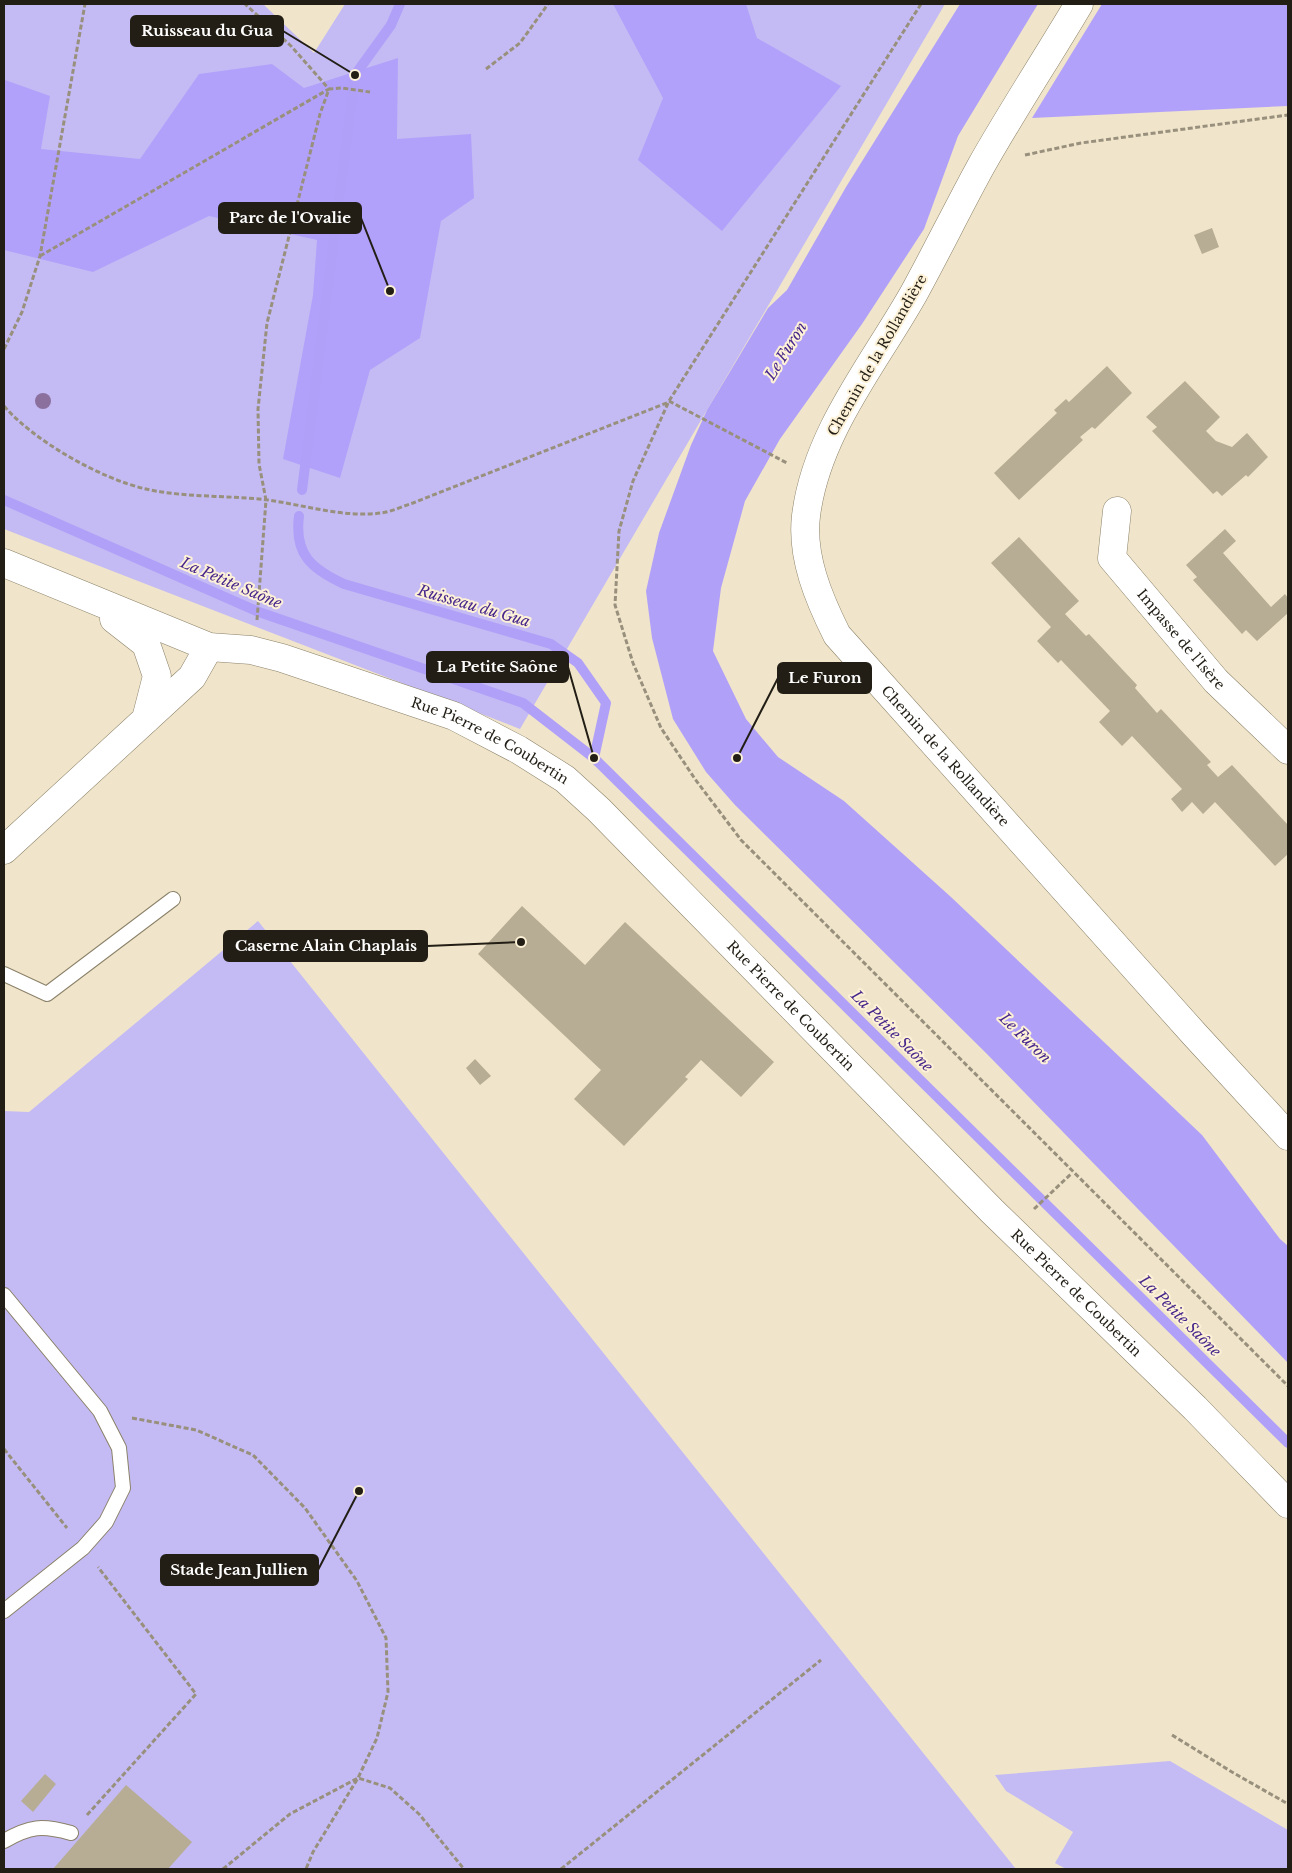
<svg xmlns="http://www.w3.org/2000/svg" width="1292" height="1873" font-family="'Libre Baskerville',serif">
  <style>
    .green { fill: #c4bbf4 }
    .forest { fill: #b2a1fa }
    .water { fill: #b1a0f8 }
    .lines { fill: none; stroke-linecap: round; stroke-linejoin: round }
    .stream { stroke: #b1a0f8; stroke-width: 10 }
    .building { fill: #b7ad94 }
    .lane-casing { stroke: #8b8169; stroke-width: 16 }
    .street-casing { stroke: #8b8169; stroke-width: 29 }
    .path { stroke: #98907d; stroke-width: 3; stroke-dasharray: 5 2.5; stroke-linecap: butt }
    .lane { stroke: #fff; stroke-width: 14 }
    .street { stroke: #fff; stroke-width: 28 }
    .tree { fill: #8b709d }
    .labels { text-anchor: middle; stroke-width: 4; stroke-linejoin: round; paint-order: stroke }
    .street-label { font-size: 14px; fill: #221e15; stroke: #fdf2d7 }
    .water-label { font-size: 15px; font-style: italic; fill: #47268b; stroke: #fdf2d7 }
    .leader { fill: none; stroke: #221e15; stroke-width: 2 }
    .callout-dot { fill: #221e15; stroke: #fdf2d7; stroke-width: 2 }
    .callout { fill: #221e15; stroke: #221e15; stroke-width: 2 }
    .callout-label { font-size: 15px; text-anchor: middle; font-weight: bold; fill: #fff }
  </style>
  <rect width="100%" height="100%" fill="#f0e5ca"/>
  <path class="green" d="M4 4H263L314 53 345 4H945L520 729 4 529Z
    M258 921 1016 1869H4V1111L29 1112Z
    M1170 1761 1288 1830V1869H1066L1055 1863 1073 1832 1006 1791 995 1775Z"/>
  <path class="forest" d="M613 4H746L757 38 841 86 722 231 638 160 663 98Z
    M1102 4H1288V106L1032 118Z
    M398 58 397 139 471 134 474 198 441 221 420 338 370 370 340 478 283 459 313 295 317 240 209 216 93 272 4 250 5 80 50 96 41 149 140 159 199 74 272 64 304 88Z"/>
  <path class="water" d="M960 4H1038L958 136 924 229 862 324 780 439 745 501 721 588 713 651 746 719 778 757 844 801 951 897 1202 1135 1280 1239 1288 1246V1363L986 1053 735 805 706 772 673 719 652 638 646 591 659 533 691 445 707 410 768 308 787 290 846 187Z"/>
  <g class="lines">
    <path class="stream" d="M302 490 355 75 391 25 400 4
      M4 500 259 612 523 703 594 758 1288 1443
      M299 516C294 555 312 569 344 584L551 644 578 663 606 703 594 758"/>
  </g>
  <path class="building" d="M1212 228 1219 247 1202 254 1194 235Z
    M1107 366 1132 393 1095 429 1092 427 1080 437 1083 440 1019 500 994 473 1057 413 1054 410 1066 399 1069 402Z
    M1185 381 1220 417 1206 431 1216 441 1232 447 1247 433 1268 457 1248 477 1246 475 1222 496 1217 491 1213 494 1152 431 1157 427 1146 417Z
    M1225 529 1236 541 1223 553 1271 607 1285 594 1288 598V613L1257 641 1246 630 1242 634 1193 580 1197 577 1186 565Z
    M1019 537 1079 601 1065 614 1086 636 1089 634 1137 685 1135 688 1157 713 1161 709 1211 762 1207 765 1218 777 1232 765 1288 825V854L1275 866 1215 802 1203 814 1192 802 1182 812 1171 799 1182 789 1132 736 1122 746 1099 722 1110 711 1061 660 1058 663 1037 641 1051 627 991 563Z
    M522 906 585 965 625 922 774 1062 741 1097 701 1060 685 1077 688 1079 624 1146 574 1099 601 1070 478 954Z
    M475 1059 491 1076 480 1085 466 1068Z
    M45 1774 56 1784 33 1812 21 1801Z
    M126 1785 192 1842 168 1869H53Z"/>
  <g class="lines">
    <g class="lane-casing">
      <path id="lane" d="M4 974 47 994 173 899
        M4 1295 100 1411 119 1448 123 1488 106 1522 83 1548 4 1611
        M4 1841C30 1826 42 1825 71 1833"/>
    </g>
    <g class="street-casing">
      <g id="street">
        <path id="s1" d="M1079 4C1047 58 1012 111 981 166 958 208 937 251 914 293 874 364 816 433 806 516 801 557 819 599 837 635L1195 1035 1288 1136"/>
        <path id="s2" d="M1117 511 1112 558 1216 681 1288 750"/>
        <path id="s3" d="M4 563 209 647 251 650 282 658 454 716 519 750 565 779 599 810 992 1211 1195 1408 1288 1504"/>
        <path d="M114 619 146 644 157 676 146 719"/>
        <path d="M4 850 192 677 209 647"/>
      </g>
    </g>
    <path class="path" d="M921 4 669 401 633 481 619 531 615 605 633 663 661 728 695 779 741 840 1288 1386
      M486 69 520 43 548 4
      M1025 155 1081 143 1288 115
      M40 256 329 89 291 46 245 4
      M4 349 22 312 40 256 85 4
      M669 401 787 463
      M4 406C34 441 101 479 146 489 185 498 228 495 268 500 304 505 344 518 381 513 391 512 403 506 413 503L669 402
      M257 620 266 500 259 464 258 409 267 323 320 114 329 89 342 88 370 92
      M1034 1209 1072 1173
      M132 1418 196 1430 253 1455 305 1508 357 1581 386 1638 388 1692 377 1738 358 1778 313 1852 306 1869
      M4 1449 67 1528
      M1172 1735 1232 1772 1288 1804
      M87 1815 196 1694 98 1567
      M223 1869 290 1814 358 1778 390 1788 419 1814 464 1869
      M561 1869 821 1660"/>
    <use href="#lane" class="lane"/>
    <use href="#street" class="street"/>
  </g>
  <circle class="tree" cx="43" cy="401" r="8"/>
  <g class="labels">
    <g class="street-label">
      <text transform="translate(877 355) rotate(-60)" y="5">Chemin de la Rollandière</text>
      <text dy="5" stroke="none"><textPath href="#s2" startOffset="154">Impasse de l'Isère</textPath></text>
      <text dy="5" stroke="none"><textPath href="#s3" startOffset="520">Rue Pierre de Coubertin</textPath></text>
      <text dy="5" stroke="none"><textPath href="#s1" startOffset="870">Chemin de la Rollandière</textPath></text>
      <text dy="5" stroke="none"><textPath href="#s3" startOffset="925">Rue Pierre de Coubertin</textPath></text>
      <text dy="5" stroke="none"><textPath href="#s3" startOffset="1330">Rue Pierre de Coubertin</textPath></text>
    </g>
    <g class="water-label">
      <text transform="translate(786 351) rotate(-58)" y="5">Le Furon</text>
      <text transform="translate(231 583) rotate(23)" y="5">La Petite Saône</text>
      <text transform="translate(474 606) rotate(16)" y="5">Ruisseau du Gua</text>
      <text transform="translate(892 1031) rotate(45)" y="5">La Petite Saône</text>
      <text transform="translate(1025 1038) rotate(44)" y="5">Le Furon</text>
      <text transform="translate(1180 1316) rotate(45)" y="5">La Petite Saône</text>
    </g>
  </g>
  <path class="leader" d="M355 75L283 31M390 291L361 218M594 758L568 667M737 758L778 678M521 942L427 946M359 1491L318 1570"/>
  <g class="callout-dot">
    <circle cx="355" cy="75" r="5"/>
    <circle cx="390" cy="291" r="5"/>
    <circle cx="594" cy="758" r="5"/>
    <circle cx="737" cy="758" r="5"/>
    <circle cx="521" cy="942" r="5"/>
    <circle cx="359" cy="1491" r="5"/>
  </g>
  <g class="callout">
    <rect x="131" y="16" width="152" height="30" rx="5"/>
    <rect x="219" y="203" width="142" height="30" rx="5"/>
    <rect x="427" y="652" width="141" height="30" rx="5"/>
    <rect x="778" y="663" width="93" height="30" rx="5"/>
    <rect x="224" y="931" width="203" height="30" rx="5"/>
    <rect x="161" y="1555" width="157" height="30" rx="5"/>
  </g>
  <g class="callout-label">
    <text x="207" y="36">Ruisseau du Gua</text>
    <text x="290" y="223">Parc de l'Ovalie</text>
    <text x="497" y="672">La Petite Saône</text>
    <text x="825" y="683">Le Furon</text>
    <text x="326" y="951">Caserne Alain Chaplais</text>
    <text x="239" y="1575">Stade Jean Jullien</text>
  </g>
  <rect width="1292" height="1873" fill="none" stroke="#221e15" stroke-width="10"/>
</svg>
